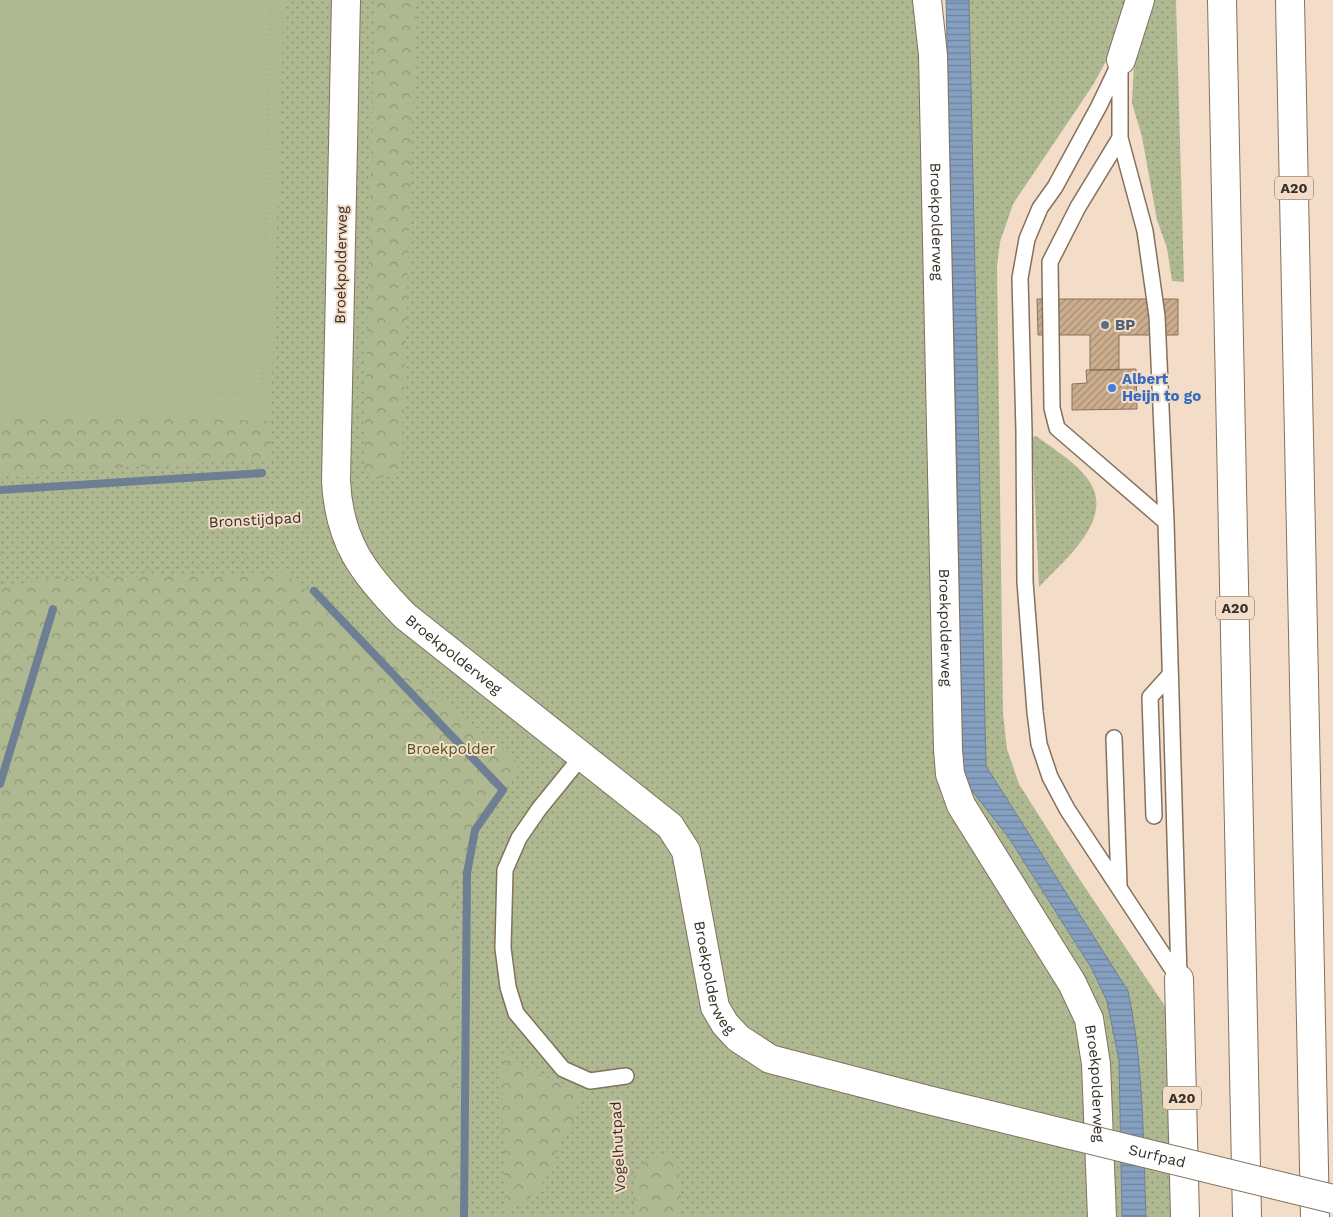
<svg xmlns="http://www.w3.org/2000/svg" width="1333" height="1217" font-family="'Work Sans',sans-serif">
  <style>
    .grass { fill: url(#grass-dots) }
    .forest { fill: url(#forest-crowns) }
    .garden { fill: #aeb992 }
    .water { fill: url(#water-rules); stroke: #6e7e93 }
    .lines { fill: none; stroke-linecap: round; stroke-linejoin: round }
    .stream { stroke: #6e7e93; stroke-width: 8 }
    .building { fill: url(#building-hatch); stroke: #86735f }
    .lane-casing { stroke: #84715d; stroke-width: 18 }
    .street-casing { stroke: #84715d; stroke-width: 30 }
    .highway-casing { stroke: #84715d; stroke-width: 30 }
    .path { stroke: #b9a796; stroke-width: 3; stroke-dasharray: 1 4; stroke-linecap: butt }
    .lane { stroke: #fff; stroke-width: 15 }
    .street { stroke: #fff; stroke-width: 28 }
    .highway { stroke: #fff; stroke-width: 28 }
    .street-bridge-casing { stroke: #84715d; stroke-width: 30; stroke-linecap: butt }
    .street-bridge { stroke: #fff; stroke-width: 28 }
    .service-dot { fill: #5c6f8a; stroke: #f3ddc8; stroke-width: 2 }
    .shop-dot { fill: #3f7fe0; stroke: #f3ddc8; stroke-width: 2 }
    .labels { text-anchor: middle; stroke-width: 4; stroke-linejoin: round; paint-order: stroke }
    .shield { fill: #f3ddc8; stroke: #6f6357; stroke-width: 1 }
    .shield-label { font-size: 14px; font-weight: bold; fill: #372f27 }
    .street-label { font-size: 15px; fill: #372f27; stroke: #f3ddc8 }
    .service-label { font-size: 15px; font-weight: bold; fill: #4e5e75; stroke: #f3ddc8; text-anchor: start }
    .shop-label { font-size: 15px; font-weight: bold; fill: #366cbe; stroke: #f3ddc8; text-anchor: start }
    .park-label { font-size: 15px; fill: #4c5a1d; stroke: #f3ddc8 }
  </style>
  <defs>
    <pattern id="grass-dots" width="8" height="8" patternUnits="userSpaceOnUse" patternTransform="scale(1.25)"><rect width="8" height="8" fill="#aeb992"/><path d="M2 2h.1M6 6h.1" fill="none" stroke="#8e9777" stroke-width="1.8" stroke-linecap="round"/></pattern>
    <pattern id="forest-crowns" width="20" height="18" patternUnits="userSpaceOnUse" patternTransform="scale(1.25)"><rect width="20" height="18" fill="#aeb992"/><path d="M2 6a3 3 0 1 1 6 0M12 15a3 3 0 1 1 6 0" fill="none" stroke="#8e9777"/></pattern>
    <pattern id="water-rules" width="6" height="5" patternUnits="userSpaceOnUse" patternTransform="scale(1.25)"><rect width="6" height="5" fill="#86a0c1"/><path d="M0 2.5h6" fill="none" stroke="#6e839d"/></pattern>
    <pattern id="building-hatch" width="6" height="6" patternUnits="userSpaceOnUse" patternTransform="scale(1.25)"><rect width="6" height="6" fill="#ccad8d"/><path d="M-1 1l2-2M0 6l6-6M5 7l2-2" fill="none" stroke="#a68d73"/></pattern>
  </defs>
  <rect width="100%" height="100%" fill="#f3ddc8"/>
  <path class="grass" d="M0 0H916L918 11 938 737 1063 977 1085 1050 1091 1217H0Z
    M969 0H1127L1110 54 1093 85 1013 204 1000 242 997 266 1003 714 1007 749 1019 784 1076 874 1169 1012 1173 1217H1146C1143 1141 1144 1066 1128 991L986 766Z
    M1154 0H1176L1184 282 1172 281 1167 248 1157 220 1142 137 1132 103 1134 63Z
    M1036 436C1054 449 1080 465 1091 484 1113 522 1062 562 1039 587L1032 437Z
    M966 783 1009 838 1092 969 1107 1001 1119 1060 1122 1217H1109L1106 1065 981 825Z"/>
  <path class="forest" d="M375 0H416L402 459C393 481 386 478 364 475Z
    M0 413 271 421V458L0 475Z
    M284 572 520 764 480 820 465 853 456 890 458 1217H0V585L64 579Z
    M509 1052 524 1067 582 1094 572 1123 561 1141 553 1168 537 1191 521 1205 505 1209 501 1072 505 1056Z
    M669 1155 676 1158 681 1184 680 1217H635C633 1181 625 1162 669 1155Z"/>
  <path class="garden" d="M0 0H284L271 421 0 413Z"/>
  <path class="water" d="M946 0H969L986 766 1128 991C1144 1066 1143 1141 1146 1217H1122L1119 1060 1107 1001 1092 969 1009 838 966 783 959 754 961 693 957 468Z"/>
  <g class="lines">
    <path class="stream" d="M0 490 262 473
      M314 591 503 790 475 830 467 873 464 1217
      M0 784 53 609"/>
  </g>
  <path class="building" d="M1037 299H1178V335H1119V370H1090V335H1038Z
    M1136 369 1137 409 1072 410V384L1087 383 1086 370Z"/>
  <g class="lines">
    <g class="lane-casing">
      <path id="lane" d="M1121 60 1099 106 1055 187 1040 208 1027 239 1020 278 1024 431 1025 582 1035 712 1039 744 1050 777 1067 809 1179 979
        M1120 69V138L1145 231 1157 316 1166 522 1179 976
        M1120 138 1078 207 1050 262 1052 408 1057 428 1166 522
        M1114 738 1119 885
        M582 756 539 809 519 838 505 870 503 948 508 987 516 1013 563 1069 590 1081 626 1076
        M1154 816 1150 697 1169 676"/>
    </g>
    <g class="street-casing">
      <g id="street">
        <path id="s1" d="M346 0 336 481C339 542 363 573 405 616L670 826 686 851 715 1007 725 1024 738 1038 770 1059 924 1099"/>
        <path id="s2" d="M927 0 933 55 948 750 950 774 961 805 1072 983 1089 1019 1096 1064 1102 1217"/>
      </g>
    </g>
    <g class="highway-casing">
      <path id="highway" d="M1222 0 1247 1217
        M1290 0 1315 1217
        M1121 60 1140 0
        M1179 979 1185 1217"/>
    </g>
    <path class="path" d="M0 151 267 155 262 394 95 392 92 395 34 396 28 391 0 390
      M267 155 271 0
      M307 488C307 507 308 523 318 539
      M0 554 274 527 311 529
      M0 583 229 563 262 557 293 544 313 528
      M626 1095 634 1217
      M628 1148 656 1118 712 1090 741 1073
      M493 1217 513 1188 499 1114 512 1041"/>
    <use href="#lane" class="lane"/>
    <use href="#street" class="street"/>
    <use href="#highway" class="highway"/>
    <g class="street-bridge-casing">
      <g id="street-bridge">
        <path id="s3" d="M924 1099 1333 1199"/>
      </g>
    </g>
    <use href="#street-bridge" class="street-bridge"/>
  </g>
  <circle class="service-dot" cx="1105" cy="325" r="5"/>
  <circle class="shop-dot" cx="1112" cy="388" r="5"/>
  <g class="labels">
    <g class="shield">
      <rect x="1275" y="176.5" width="38" height="23" rx="4"/>
      <rect x="1216" y="596.5" width="38" height="23" rx="4"/>
      <rect x="1163" y="1086.5" width="38" height="23" rx="4"/>
    </g>
    <g class="shield-label">
      <text x="1294" y="193">A20</text>
      <text x="1235" y="613">A20</text>
      <text x="1182" y="1103">A20</text>
    </g>
    <g class="street-label">
      <text dy="5" stroke="none"><textPath href="#s2" startOffset="222">Broekpolderweg</textPath></text>
      <text transform="translate(341 265) rotate(-89)" y="5">Broekpolderweg</text>
      <text transform="translate(255 520) rotate(-3)" y="5">Bronstijdpad</text>
      <text dy="5" stroke="none"><textPath href="#s2" startOffset="628">Broekpolderweg</textPath></text>
      <text dy="5" stroke="none"><textPath href="#s1" startOffset="699">Broekpolderweg</textPath></text>
      <text dy="5" stroke="none"><textPath href="#s1" startOffset="1135">Broekpolderweg</textPath></text>
      <text dy="5" stroke="none"><textPath href="#s2" startOffset="1122">Broekpolderweg</textPath></text>
      <text transform="translate(618 1147) rotate(-93)" y="5">Vogelhutpad</text>
      <text dy="5" stroke="none"><textPath href="#s3" startOffset="240">Surfpad</textPath></text>
    </g>
    <g class="service-label">
      <text x="1115" y="330">BP</text>
    </g>
    <g class="shop-label">
      <text x="1122" y="384">Albert<tspan x="1122" dy="17">Heijn to go</tspan></text>
    </g>
    <g class="park-label">
      <text x="451" y="754">Broekpolder</text>
    </g>
  </g>
</svg>
